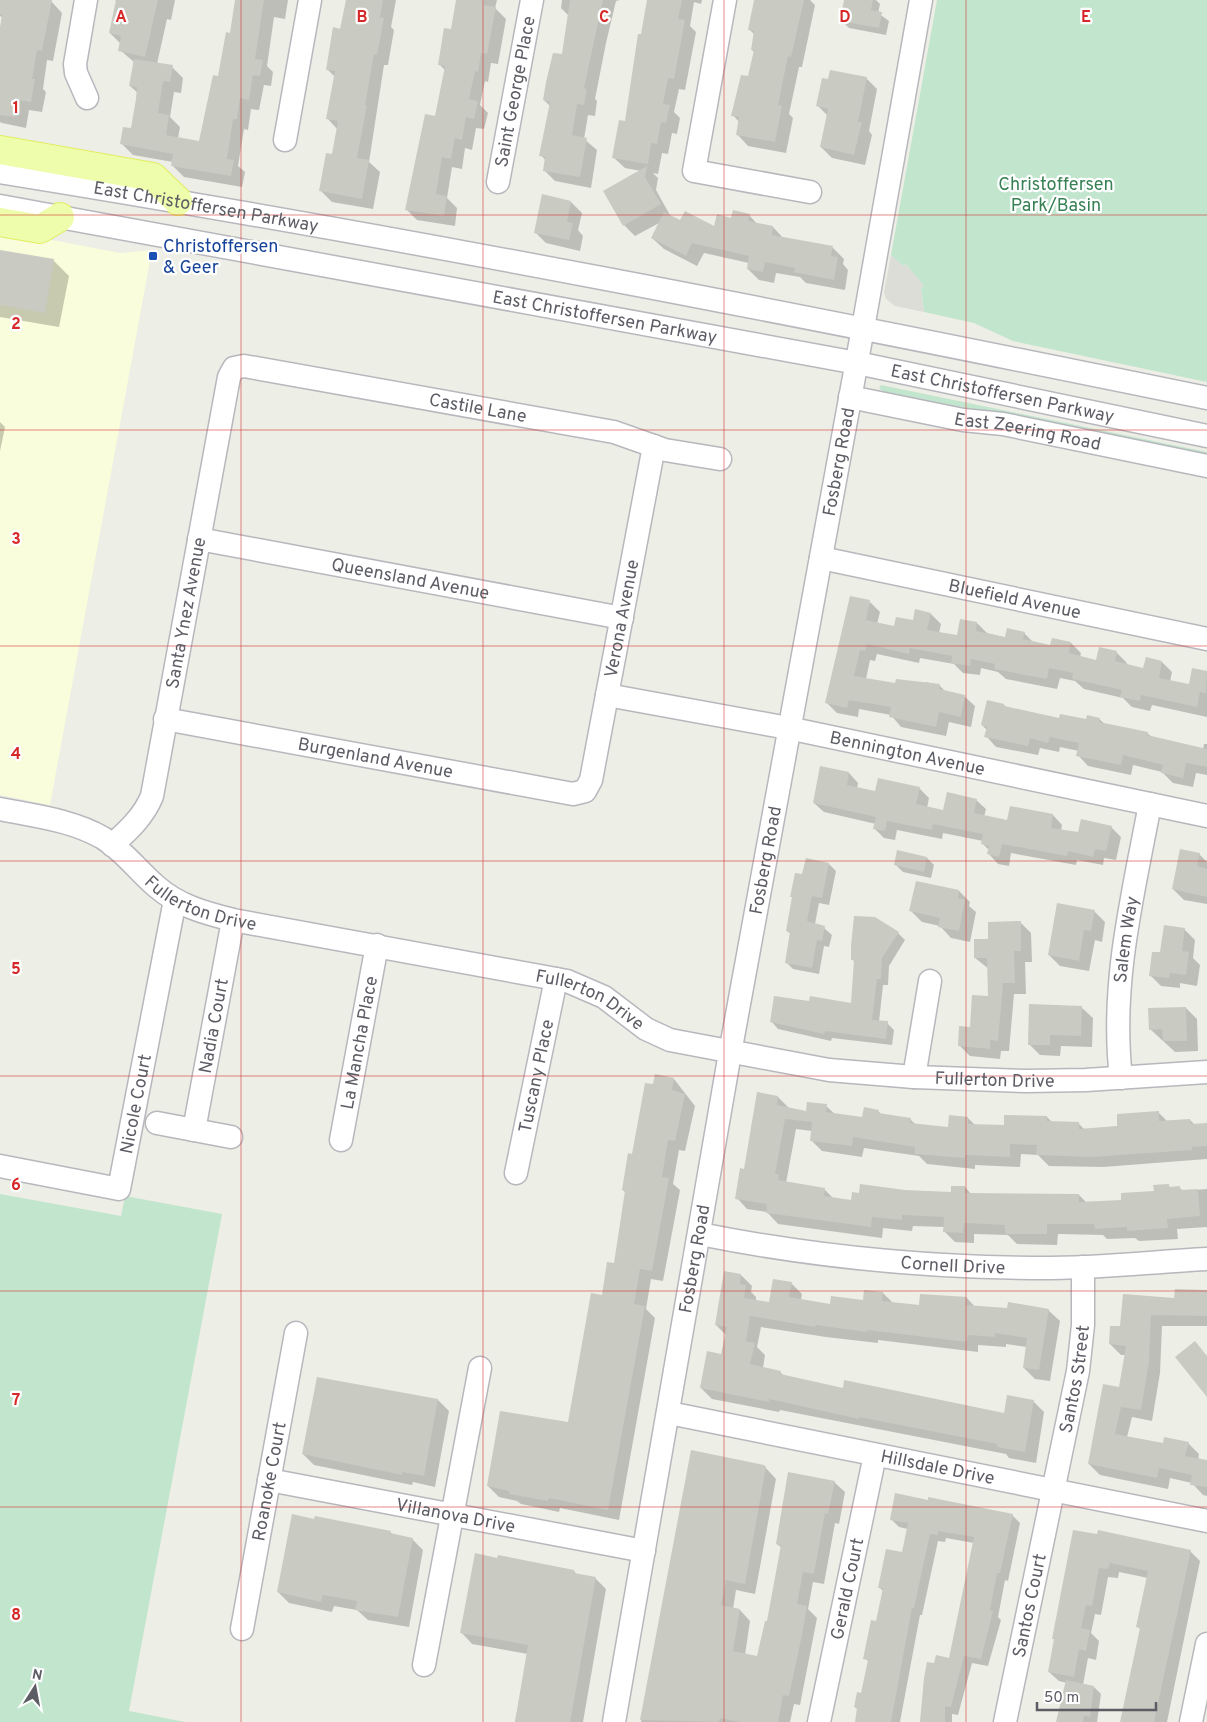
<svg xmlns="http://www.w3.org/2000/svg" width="1207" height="1722" font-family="Overpass,sans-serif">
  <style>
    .commercial { fill: #f9fddb }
    .industrial { fill: #ddddd7 }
    .green { fill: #c2e5ce }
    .shadow { fill: #0003 }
    .building { fill: #c9cac1 }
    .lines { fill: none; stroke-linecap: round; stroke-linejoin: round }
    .minor-casing { stroke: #b7b7be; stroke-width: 25 }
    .major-casing { stroke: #e3ed5f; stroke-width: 30 }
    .minor { stroke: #fff; stroke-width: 22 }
    .major { stroke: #edfdac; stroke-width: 28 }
    .grid { fill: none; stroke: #d62828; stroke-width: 1; stroke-opacity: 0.55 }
    .transit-dot { fill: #1a4fb4; stroke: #fff; stroke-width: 2 }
    .labels { text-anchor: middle; stroke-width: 4.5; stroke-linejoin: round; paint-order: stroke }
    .street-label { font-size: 18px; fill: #5c5d65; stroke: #fff }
    .park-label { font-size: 18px; fill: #378154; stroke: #fff }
    .transit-label { font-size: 18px; fill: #164399; stroke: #fff; text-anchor: start }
    .grid-label { font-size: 16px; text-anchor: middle; font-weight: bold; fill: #d62828; stroke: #fff; stroke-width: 4.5; stroke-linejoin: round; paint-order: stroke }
  </style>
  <rect width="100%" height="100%" fill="#edeee5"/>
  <path class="commercial" d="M0 230 120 253 152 250 50 805 0 795Z"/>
  <path class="industrial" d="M891 255 903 266 906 264 924 286 921 289 924 312 895 306 886 299 884 292Z"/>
  <path class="green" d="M937 0H1207V382L1013 341 974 323 924 312 921 288 924 286 906 264 903 266 891 255Z
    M881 385 1207 452V456L958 412 888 396 879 388Z
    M0 1194 121 1216 125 1196 222 1214 129 1711 185 1722H0Z"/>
  <path class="shadow" d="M50 0 62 13 53 61 47 60 43 89 46 92 42 112 29 110 26 128 2 123 0 122V34L3 18 0 16V1Z
    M115 0H175L171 20 167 19 157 64 172 67 183 78 181 93 174 92 170 117 180 127 178 138 200 142 231 34 236 0H288L285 19 274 17 267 66 273 72 271 86 264 85 259 110 251 109 248 130 244 129 238 166 245 172 242 187 184 177 173 166V162L133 155 122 144 132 130 138 93 130 86 134 62 120 50 121 44 110 33 117 2Z
    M347 0H396L391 27 394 30 388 65H384L369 162 380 172 373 209 332 202 321 191 333 155 338 130 327 118 335 77 327 69 341 30Z
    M457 0H497L495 8 506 19 498 64 491 63 488 82 485 81 480 105 488 113 484 129 476 128 472 150 465 148 462 169 452 167 447 198 457 208 455 226 417 220 406 209 436 117 446 71 440 65 452 31Z
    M562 0H620L616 1 606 43 595 99 597 101 595 116 588 115 584 139 597 150 591 188 555 181 544 170 546 161 541 155 550 106 544 100 563 56 569 16 561 8Z
    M648 0H702L701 4 694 2 690 26 696 32 685 90 679 89 674 112 680 118 677 134 672 133 668 154 662 153 658 174 653 173 658 178 656 190 671 217 681 221 715 228 732 219 749 215 758 225 773 227 784 239 833 248 844 259 843 264 848 270 845 290 806 283 800 277 776 273 774 283 759 280 748 269 749 263 704 253 697 266 664 249 652 238 661 222 635 236 624 225 641 171 625 168 613 157 626 123Z
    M755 0H810L815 5 802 67H799L789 114 793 118 786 153 748 146 737 134 739 122 733 115 749 78 754 52 752 50 755 35 749 29Z
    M845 0H876L880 4 878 13 889 21 886 35 849 28 842 21Z
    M866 78 877 89 869 131 872 135 865 165 832 158 821 147 828 116 818 106Z
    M571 202 582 213 578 230 583 236 580 251 546 243 535 232Z
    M0 251 54 261 69 276 59 327 0 317Z
    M0 422 5 427 0 451Z
    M870 602 880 612 877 624 895 627 931 614 941 624 939 633 958 636 977 623 987 633 1006 638 1024 633 1034 643 1051 646 1071 643 1081 653 1080 657 1097 661 1116 652 1127 663 1126 665 1144 669 1162 662 1172 672 1170 682 1190 686 1193 669 1207 672V717L1152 705 1150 711 1132 707 1123 698 1084 689 1075 681 1060 678 1057 689 1006 679 998 672 981 668 980 675 963 673 954 664 920 658 919 663 877 654 875 661 870 660 866 679 896 685H925L926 682 939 685 946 692 964 696 975 706 971 727 949 722 946 736 901 727 891 715 859 709 858 717 837 713 826 702Z
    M1004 705 1007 708 1060 719 1087 721 1099 719 1105 724 1147 733 1152 737 1203 749 1204 744H1207V775L1196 773 1193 787 1173 783 1162 772 1133 765 1131 775 1088 766 1078 755 1079 751 1060 747 1059 752 1040 748 1038 755 996 747 986 736 987 730 982 725Z
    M849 773 858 783 857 789 876 792 919 788 929 798 927 808 944 812 976 800 986 809 984 817 1008 822 1053 815 1062 825 1061 831 1079 834 1111 827 1121 837 1116 860 1104 858 1103 865 1077 860 1076 865 1011 853 1009 866 998 864 989 854V850L983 844V841L943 833 942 839 897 830 895 840 884 838 875 829 876 824 824 812 814 803Z
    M1199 854 1207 862V904L1184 900 1173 889Z
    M927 858 934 865 931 878 903 872 896 865Z
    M829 864 836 871 829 905 819 903 815 924 824 928 832 935 829 947 824 946 819 974 793 969 786 962 791 934 787 931 803 876Z
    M959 891 970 902 969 906 976 912 970 942 951 938 940 926 922 922 911 911Z
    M1094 911 1105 922 1102 942 1095 940 1089 971 1060 966 1049 955Z
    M1020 922 1031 933 1032 962H1025L1026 994H1014L1009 1051H1001L1000 1059 970 1056 959 1045 989 997V969L975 958 989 940Z
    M1184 929 1195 940 1193 958 1200 965 1197 986 1180 983V988L1161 986 1150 975 1161 954Z
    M898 933 905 940 889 966 888 985H883L879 1022 887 1023 894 1030 892 1045 832 1038 831 1041 778 1029 771 1021 810 1002 852 1005 855 962 852 959Z
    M1081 1007 1093 1018 1092 1047 1061 1046 1060 1056 1040 1055 1029 1044Z
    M1186 1008 1197 1019 1198 1051 1175 1052 1150 1029Z
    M674 1079 695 1106 685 1151 679 1150 673 1184 680 1190 663 1281 651 1279 646 1309 655 1318 619 1520 560 1508 559 1512 521 1504 517 1501 499 1497 488 1486 569 1424 603 1296 615 1265 626 1193 623 1190 654 1086Z
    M778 1097 789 1108 807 1112 826 1106 836 1115 863 1118 878 1111 882 1115 910 1119 916 1125 949 1128 968 1118 975 1125 1005 1127 1047 1117 1052 1122 1078 1123 1085 1130 1119 1128 1158 1112 1167 1121 1190 1120 1195 1125 1207 1124V1159L1103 1167 1049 1166 1038 1155 1021 1154 1020 1167 975 1165V1169L927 1164 919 1156 864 1148 862 1157 822 1151 811 1140 812 1131 796 1129 786 1183 825 1190 834 1199 852 1202 905 1192 952 1194 965 1187 971 1194 1079 1195 1087 1203 1122 1201 1155 1193 1168 1185 1171 1188H1180L1183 1191 1207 1189V1227L1177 1229 1178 1239 1139 1241 1135 1238 1107 1239 1103 1235 1058 1234 1057 1245 1017 1244 1008 1235 974 1234V1243L955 1242 944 1231 945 1227 913 1226 912 1231 883 1228 882 1238 778 1224 767 1212 747 1209 737 1198 745 1170Z
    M741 1275 752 1286 751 1292 756 1297V1301L770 1304 791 1283 802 1294 801 1300 831 1305 864 1302 883 1293 893 1303 920 1306 967 1298 975 1307 1048 1310 1060 1321 1050 1381 1035 1379 1024 1368 1027 1347 1006 1344V1347L978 1345V1352L878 1340V1343L826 1337 761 1327 757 1347 765 1355 763 1368 780 1372 784 1376 844 1389 1005 1414 1033 1401 1044 1412 1036 1463 1009 1458 1006 1454 780 1410 779 1412 712 1399 701 1388 722 1356 726 1335 716 1325Z
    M1207 1291V1326H1162L1160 1373 1152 1421 1132 1417 1127 1437 1164 1444 1188 1443 1199 1454 1198 1460 1207 1461V1496L1203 1495 1192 1483 1170 1478 1168 1489 1100 1475 1089 1464 1120 1388 1126 1355H1121L1110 1344 1121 1328 1176 1299Z
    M438 1400 449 1411 435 1487 413 1482 412 1485 314 1465 303 1454Z
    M692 1451 764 1466 776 1479 755 1594 736 1590 733 1609 740 1610 750 1621 745 1655 758 1658 768 1623 782 1548 777 1544 834 1482 845 1492 839 1524 835 1523 824 1584 813 1582 808 1609 817 1618 800 1705 794 1704 790 1722H641Z
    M1012 1515 1020 1523 1008 1581 1005 1580 998 1617 1001 1620 988 1666 972 1663 958 1715 952 1714V1722H921L928 1663 935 1665 950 1659 974 1543 946 1538 945 1542 938 1541 922 1615H920L900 1722H856L858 1710 855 1707 862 1694 869 1662 865 1658 877 1623 883 1591 879 1587 903 1554 908 1529 899 1527 891 1519Z
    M1074 1531 1190 1551 1200 1561 1167 1722H1123L1141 1630 1138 1627 1148 1578 1119 1572 1118 1578 1108 1577 1101 1615 1095 1614 1091 1633 1099 1641 1096 1660 1088 1658 1083 1685 1094 1687 1101 1694 1097 1722H1057L1067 1683 1059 1681 1049 1672 1055 1641 1053 1638Z
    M390 1532 393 1535 412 1539 423 1550 409 1627 368 1620 357 1610 334 1606 332 1612 289 1603 278 1592Z
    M574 1571 577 1575 595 1578 606 1589 583 1722H515L528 1654 472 1644 461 1632Z"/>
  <path class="building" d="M0 0H52L42 51 37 50 32 79H35L31 102 18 100 15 117 0 115V27L2 15 0 14Z
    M116 0H158L145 57 118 51 121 36 109 33Z
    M235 0H264L255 59 263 60 260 76 253 75 249 100 240 98 237 119H233L227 159 234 160 231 176 171 166 173 154 120 144 123 127 131 128 136 99 137 87 129 86 134 59 173 65 170 82 163 81 158 113 169 115 166 135 199 141 213 75 218 76 226 32 230 33Z
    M346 0H383L380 17 384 18 377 55 374 54 365 105H367L357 158 369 160 362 199 319 191 326 153 332 154 338 121 326 119 335 71 326 70 333 27 340 29Z
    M456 0H484V5L496 7 487 54 481 53 478 72 475 71 469 99 478 101 474 119 466 117 462 140 455 138 451 159 442 157 436 194 447 196 444 216 405 210 425 114 435 116 445 66 438 65 444 28 451 29Z
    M570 0H603L584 88 587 89 584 105 577 104 572 135 587 138 580 177 543 171 545 157 539 156 550 102 543 100 546 82 553 53 562 54Z
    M647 0H682L678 19 685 20 674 79 668 78 663 104 670 105 666 123 661 122 657 144 651 143 648 164 612 158 619 120 625 121 638 34H641Z
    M754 0H804L791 57 788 56 778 105 782 106 775 142 736 135 739 117 731 116 741 75 748 76 754 50H751L754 31 748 30Z
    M844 0H873L871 10 882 12 879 28 840 21Z
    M830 70 867 77 858 122H862L854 155 820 147 828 109 816 106 822 78 828 79Z
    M647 166 645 177 661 204 623 226 603 191Z
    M542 194 571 201 567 222 573 223 569 240 534 233Z
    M733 210 750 214 748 221 773 226 772 235 833 246 831 256 838 257 834 280 794 272 795 268 765 262 763 272 747 269 749 256 692 243 686 256 651 238 664 212 680 220 685 211 714 226 717 214 731 218Z
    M0 250 54 259 45 313 0 305Z
    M850 596 870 600 866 620 894 626 896 617 913 620 915 609 931 613 927 630 957 635 960 619 977 622 976 631 1005 637 1007 628 1025 632 1023 639 1050 645 1052 638 1071 642 1069 653 1096 660 1099 647 1117 651 1115 661 1143 668 1146 657 1162 661 1159 678 1189 684 1192 668 1207 671 1206 693 1200 692 1197 707 1141 695 1140 701 1120 697 1122 690 1072 679 1073 673 1049 668 1047 679 994 669 995 664 971 659 970 666 951 663 952 656 910 648 909 654 867 644 865 651 860 650 854 676 895 683 896 679 940 684 939 689 965 695 961 717 939 712 936 727 889 717 891 707 849 700 847 708 825 703Z
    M987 700 1004 704V706L1059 718 1060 714 1086 719 1087 715 1100 718 1099 722 1148 732 1147 735 1207 749V767L1186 763 1183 778 1161 773 1163 765 1123 755 1121 765 1076 756 1079 743 1050 737 1048 743 1030 738 1028 746 984 737 987 727 981 725Z
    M820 766 849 772 847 785 875 791 878 778 920 787 916 804 943 810 947 792 977 799 974 813 1007 820 1010 806 1053 814 1051 828 1078 832 1081 819 1112 826 1106 851 1095 849 1093 857 1068 851 1067 856 1002 844 999 857 987 854 989 846 981 844 983 834 933 824 932 830 887 821 885 831 873 829 876 817 813 803Z
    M1180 849 1200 853 1197 866 1207 869V897L1172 889Z
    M897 850 927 857 924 872 894 865Z
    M806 858 829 863 822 898 812 896 807 921 825 926 822 941 817 940 812 968 785 963 790 932 786 931 792 897H790L795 873 802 874Z
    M916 881 959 890 958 898 965 900 959 931 938 927 940 918 909 911Z
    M1057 903 1095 910 1091 931 1084 930 1079 961 1048 955Z
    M854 916 875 917 899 932 882 958 881 979H877L872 1020 888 1021 886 1039 825 1031 824 1034 770 1022 774 996 809 1001 810 996 851 1003 854 960H851V946Z
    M1021 921V951H1014L1015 983H1003L998 1041 990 1040V1049L958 1046 959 1026 970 1027 972 995 988 996 987 958H974V939H988V922Z
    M1164 925 1185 928 1182 951 1189 952 1186 975 1170 973 1169 978 1149 976 1152 952H1160Z
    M1029 1004 1082 1006 1081 1036 1050 1035V1045H1028Z
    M1186 1007 1187 1041H1163L1162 1029 1149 1030 1148 1008Z
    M655 1074 674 1078 672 1090 685 1094 675 1141 668 1140 662 1177 669 1178 652 1271 640 1269 634 1304 645 1306 608 1510 549 1498 548 1501 509 1494V1491L487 1486 500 1411 568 1422 591 1293 602 1295 607 1262 614 1263 625 1191 622 1190 628 1153 632 1154 645 1083 653 1084Z
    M757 1092 778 1096 777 1105 806 1111 807 1102 827 1104 826 1112 862 1117 864 1107 879 1110 878 1113 911 1118 910 1123 948 1127 949 1115 968 1117V1124L1004 1125V1115L1047 1116V1121L1079 1122V1129L1117 1126V1114L1159 1111V1121L1190 1119 1191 1124 1207 1123V1146L1192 1147V1150L1092 1157 1036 1155 1037 1145 1010 1144V1157L965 1155V1158L915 1154V1147L853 1137 852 1146 810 1141 812 1122 785 1119 775 1174H779L778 1180 825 1188 824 1196 851 1200 852 1192 859 1193 860 1184 905 1190 951 1192V1186H965V1193L1079 1194V1202L1121 1200V1193L1154 1191 1153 1185 1169 1184V1187L1180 1186V1190L1198 1189 1200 1216 1167 1219 1168 1228 1127 1231V1227L1095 1229 1094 1224H1047V1234H1005V1225L964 1223 963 1233 943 1232 944 1217 902 1215V1220L872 1217 871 1227 766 1213 767 1204 735 1199 740 1168 744 1169Z
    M724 1271 741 1274 740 1284 746 1285 744 1298 769 1302 773 1279 792 1282 789 1297 830 1304 831 1296 863 1300 864 1290 883 1292 882 1301 919 1305 920 1294 967 1297 966 1305 1007 1308 1008 1302 1049 1309 1039 1370 1023 1368 1027 1338 995 1333V1337L968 1335 967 1342 867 1330V1332L816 1325 815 1327 750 1316 746 1341 755 1343 750 1364 781 1371 780 1374 843 1388 844 1380 1004 1413 1007 1395 1034 1400 1025 1452 997 1447V1444L859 1417V1419L769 1399V1402L700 1388 707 1351 721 1354 727 1327 715 1325Z
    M1175 1289 1207 1290V1316L1151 1315 1149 1362 1141 1410 1121 1407 1115 1434 1163 1443 1164 1437 1189 1442 1185 1456 1207 1460V1487L1190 1485 1192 1475 1159 1468 1157 1478 1088 1464 1103 1384 1119 1387 1126 1346 1109 1344 1110 1326H1120L1123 1294 1174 1298Z
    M1195 1341 1207 1356V1397L1175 1357Z
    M317 1377 438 1399 424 1476 402 1472V1475L302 1454Z
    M691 1450 764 1465 766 1467 745 1584 726 1580 721 1605 740 1609 733 1651 757 1656 765 1621H767L781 1545 776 1544 788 1472 835 1481 828 1514 825 1513 814 1574 803 1572 797 1604 807 1606 802 1635 789 1696 783 1695 778 1722H740L720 1718 719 1722 640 1720Z
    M895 1493 928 1500V1497L1013 1514 1000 1573H997L990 1610 993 1611 981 1659 964 1656 951 1707 945 1706V1722H920L924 1678 927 1662 934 1663 936 1655 949 1658 974 1537 938 1531V1535L930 1534 914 1608H912L891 1722H855L857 1708 854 1707 857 1692 861 1693 868 1660 863 1659 871 1620 876 1621 883 1588H878L886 1549 902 1552 908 1523 890 1520Z
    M292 1514 314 1519 315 1516 391 1531 390 1533 413 1538 398 1617 355 1610 357 1601 323 1595 321 1602 277 1592Z
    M1073 1530 1097 1534 1098 1530 1191 1550 1154 1722H1120L1140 1628 1136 1627 1148 1571 1110 1563 1108 1569 1099 1568 1092 1606 1086 1605 1081 1628 1090 1630 1086 1651 1079 1649 1074 1677 1048 1672 1054 1639H1052Z
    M475 1553 497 1558 498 1555 574 1570V1573L596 1577 570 1722H515L528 1645 460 1633Z
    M1066 1680 1094 1686 1090 1717 1084 1715 1083 1722H1056Z"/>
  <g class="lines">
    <g class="minor-casing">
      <g id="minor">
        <path d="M86 0 75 64 76 73 87 98"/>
        <path d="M725 0 694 171 810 192"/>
        <path d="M285 140 310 0"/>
        <path id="s1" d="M0 172C404 237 806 316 1207 398"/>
        <path id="s2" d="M498 182 532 0"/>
        <path id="s3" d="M0 206 857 363 1207 436"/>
        <path id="s4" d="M850 397 963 420 1003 424 1207 466"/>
        <path id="s5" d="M199 539 622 618"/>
        <path id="s6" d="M821 558 1207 639"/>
        <path id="s7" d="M607 695 788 728 1207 816"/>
        <path id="s8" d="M165 719 573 794 585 791 591 780 654 446"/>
        <path id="s9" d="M0 809C35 816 72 820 103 838 124 851 138 871 157 887 179 906 205 913 233 920L567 981 604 997 646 1029 670 1040 829 1070 914 1077 1026 1081 1086 1080 1207 1072"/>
        <path id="s10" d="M112 845C128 831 144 816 152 796L229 377 234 368 244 366 614 432 665 450 720 459"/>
        <path d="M914 1077 930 981"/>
        <path id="s11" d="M1121 1078C1110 984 1133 895 1150 804"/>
        <path d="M157 1123 231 1137"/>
        <path id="s12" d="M194 1130 233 920"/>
        <path id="s13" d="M341 1140 377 945"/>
        <path id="s14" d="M0 1166 119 1189 175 900"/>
        <path id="s15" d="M516 1173 556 979"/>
        <path id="s16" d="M700 1234C810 1256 920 1267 1032 1268 1091 1269 1149 1262 1207 1259"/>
        <path id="s17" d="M669 1413 1207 1521"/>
        <path id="s18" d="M269 1480 644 1551"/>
        <path id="s19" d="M242 1629 296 1333"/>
        <path d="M424 1665 480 1368"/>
        <path id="s20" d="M614 1722 730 1053 863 328 921 0"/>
        <path id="s21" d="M819 1722 875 1455"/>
        <path id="s22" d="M1005 1722 1078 1371 1083 1325V1267"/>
        <path d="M1191 1722 1207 1644"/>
      </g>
    </g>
    <g class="major-casing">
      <path id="major" d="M0 150 153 177 178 201
        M0 222 40 229 60 217"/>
    </g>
    <use href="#minor" class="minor"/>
    <use href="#major" class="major"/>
  </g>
  <path class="grid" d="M241 0V1722M483 0V1722M724 0V1722M966 0V1722M0 215H1207M0 430H1207M0 646H1207M0 861H1207M0 1076H1207M0 1291H1207M0 1507H1207"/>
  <rect class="transit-dot" x="148" y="251" width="10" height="10" rx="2.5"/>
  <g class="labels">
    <g class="street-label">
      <text dy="6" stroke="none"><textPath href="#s2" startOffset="92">Saint George Place</textPath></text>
      <text dy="6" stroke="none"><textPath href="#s1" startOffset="209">East Christoffersen Parkway</textPath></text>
      <text dy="6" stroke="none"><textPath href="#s3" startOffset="615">East Christoffersen Parkway</textPath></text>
      <text dy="6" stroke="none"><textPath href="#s3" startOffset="1020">East Christoffersen Parkway</textPath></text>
      <text dy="6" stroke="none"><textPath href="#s10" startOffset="748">Castile Lane</textPath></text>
      <text dy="6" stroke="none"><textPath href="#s4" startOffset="181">East Zeering Road</textPath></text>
      <text dy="6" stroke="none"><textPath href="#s20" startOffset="1280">Fosberg Road</textPath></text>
      <text dy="6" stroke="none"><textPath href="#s5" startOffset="215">Queensland Avenue</textPath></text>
      <text dy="6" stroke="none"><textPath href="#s6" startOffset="198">Bluefield Avenue</textPath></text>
      <text dy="6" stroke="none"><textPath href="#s10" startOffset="250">Santa Ynez Avenue</textPath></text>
      <text dy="6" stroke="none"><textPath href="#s8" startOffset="604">Verona Avenue</textPath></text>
      <text dy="6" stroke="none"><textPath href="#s7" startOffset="306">Bennington Avenue</textPath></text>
      <text dy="6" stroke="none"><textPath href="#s8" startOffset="214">Burgenland Avenue</textPath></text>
      <text dy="6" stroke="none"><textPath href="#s20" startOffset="875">Fosberg Road</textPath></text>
      <text dy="6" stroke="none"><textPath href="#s9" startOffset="228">Fullerton Drive</textPath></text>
      <text dy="6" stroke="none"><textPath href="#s11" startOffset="139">Salem Way</textPath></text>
      <text dy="6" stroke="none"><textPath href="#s9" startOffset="632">Fullerton Drive</textPath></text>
      <text dy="6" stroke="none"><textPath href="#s12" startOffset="106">Nadia Court</textPath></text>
      <text dy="6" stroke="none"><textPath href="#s13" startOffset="99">La Mancha Place</textPath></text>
      <text dy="6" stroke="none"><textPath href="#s15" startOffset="99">Tuscany Place</textPath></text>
      <text dy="6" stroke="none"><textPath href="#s9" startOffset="1051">Fullerton Drive</textPath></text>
      <text dy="6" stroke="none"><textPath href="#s14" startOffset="208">Nicole Court</textPath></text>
      <text dy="6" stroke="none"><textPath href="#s20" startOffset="470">Fosberg Road</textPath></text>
      <text dy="6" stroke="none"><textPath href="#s16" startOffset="255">Cornell Drive</textPath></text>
      <text dy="6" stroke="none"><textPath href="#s22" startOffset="350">Santos Street</textPath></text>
      <text dy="6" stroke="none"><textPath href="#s17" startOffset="274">Hillsdale Drive</textPath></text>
      <text dy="6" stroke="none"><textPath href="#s19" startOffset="150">Roanoke Court</textPath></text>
      <text dy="6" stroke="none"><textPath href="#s18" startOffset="190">Villanova Drive</textPath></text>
      <text dy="6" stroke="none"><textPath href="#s21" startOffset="136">Gerald Court</textPath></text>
      <text dy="6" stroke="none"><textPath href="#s22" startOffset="119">Santos Court</textPath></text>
    </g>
    <g class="park-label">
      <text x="1056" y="190">Christoffersen<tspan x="1056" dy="21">Park/Basin</tspan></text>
    </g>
    <g class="transit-label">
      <text x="163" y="252">Christoffersen<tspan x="163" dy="21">&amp; Geer</tspan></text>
    </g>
  </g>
  <g class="grid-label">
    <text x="121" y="22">A</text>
    <text x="362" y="22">B</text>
    <text x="604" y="22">C</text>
    <text x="845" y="22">D</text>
    <text x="1086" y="22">E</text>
    <text x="16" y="113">1</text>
    <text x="16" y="329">2</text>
    <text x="16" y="544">3</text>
    <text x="16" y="759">4</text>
    <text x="16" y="974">5</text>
    <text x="16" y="1190">6</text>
    <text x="16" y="1405">7</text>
    <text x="16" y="1620">8</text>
  </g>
  <g transform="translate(35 1687) rotate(11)" stroke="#ffffff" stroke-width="4" paint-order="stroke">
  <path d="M0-4L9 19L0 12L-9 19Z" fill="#5c5d65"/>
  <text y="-8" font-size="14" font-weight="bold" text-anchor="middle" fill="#5c5d65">N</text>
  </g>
  <path d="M1037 1702v8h119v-8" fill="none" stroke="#5c5d65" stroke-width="2.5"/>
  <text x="1044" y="1702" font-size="15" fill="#5c5d65" stroke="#ffffff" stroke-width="4" paint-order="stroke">50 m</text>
</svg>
